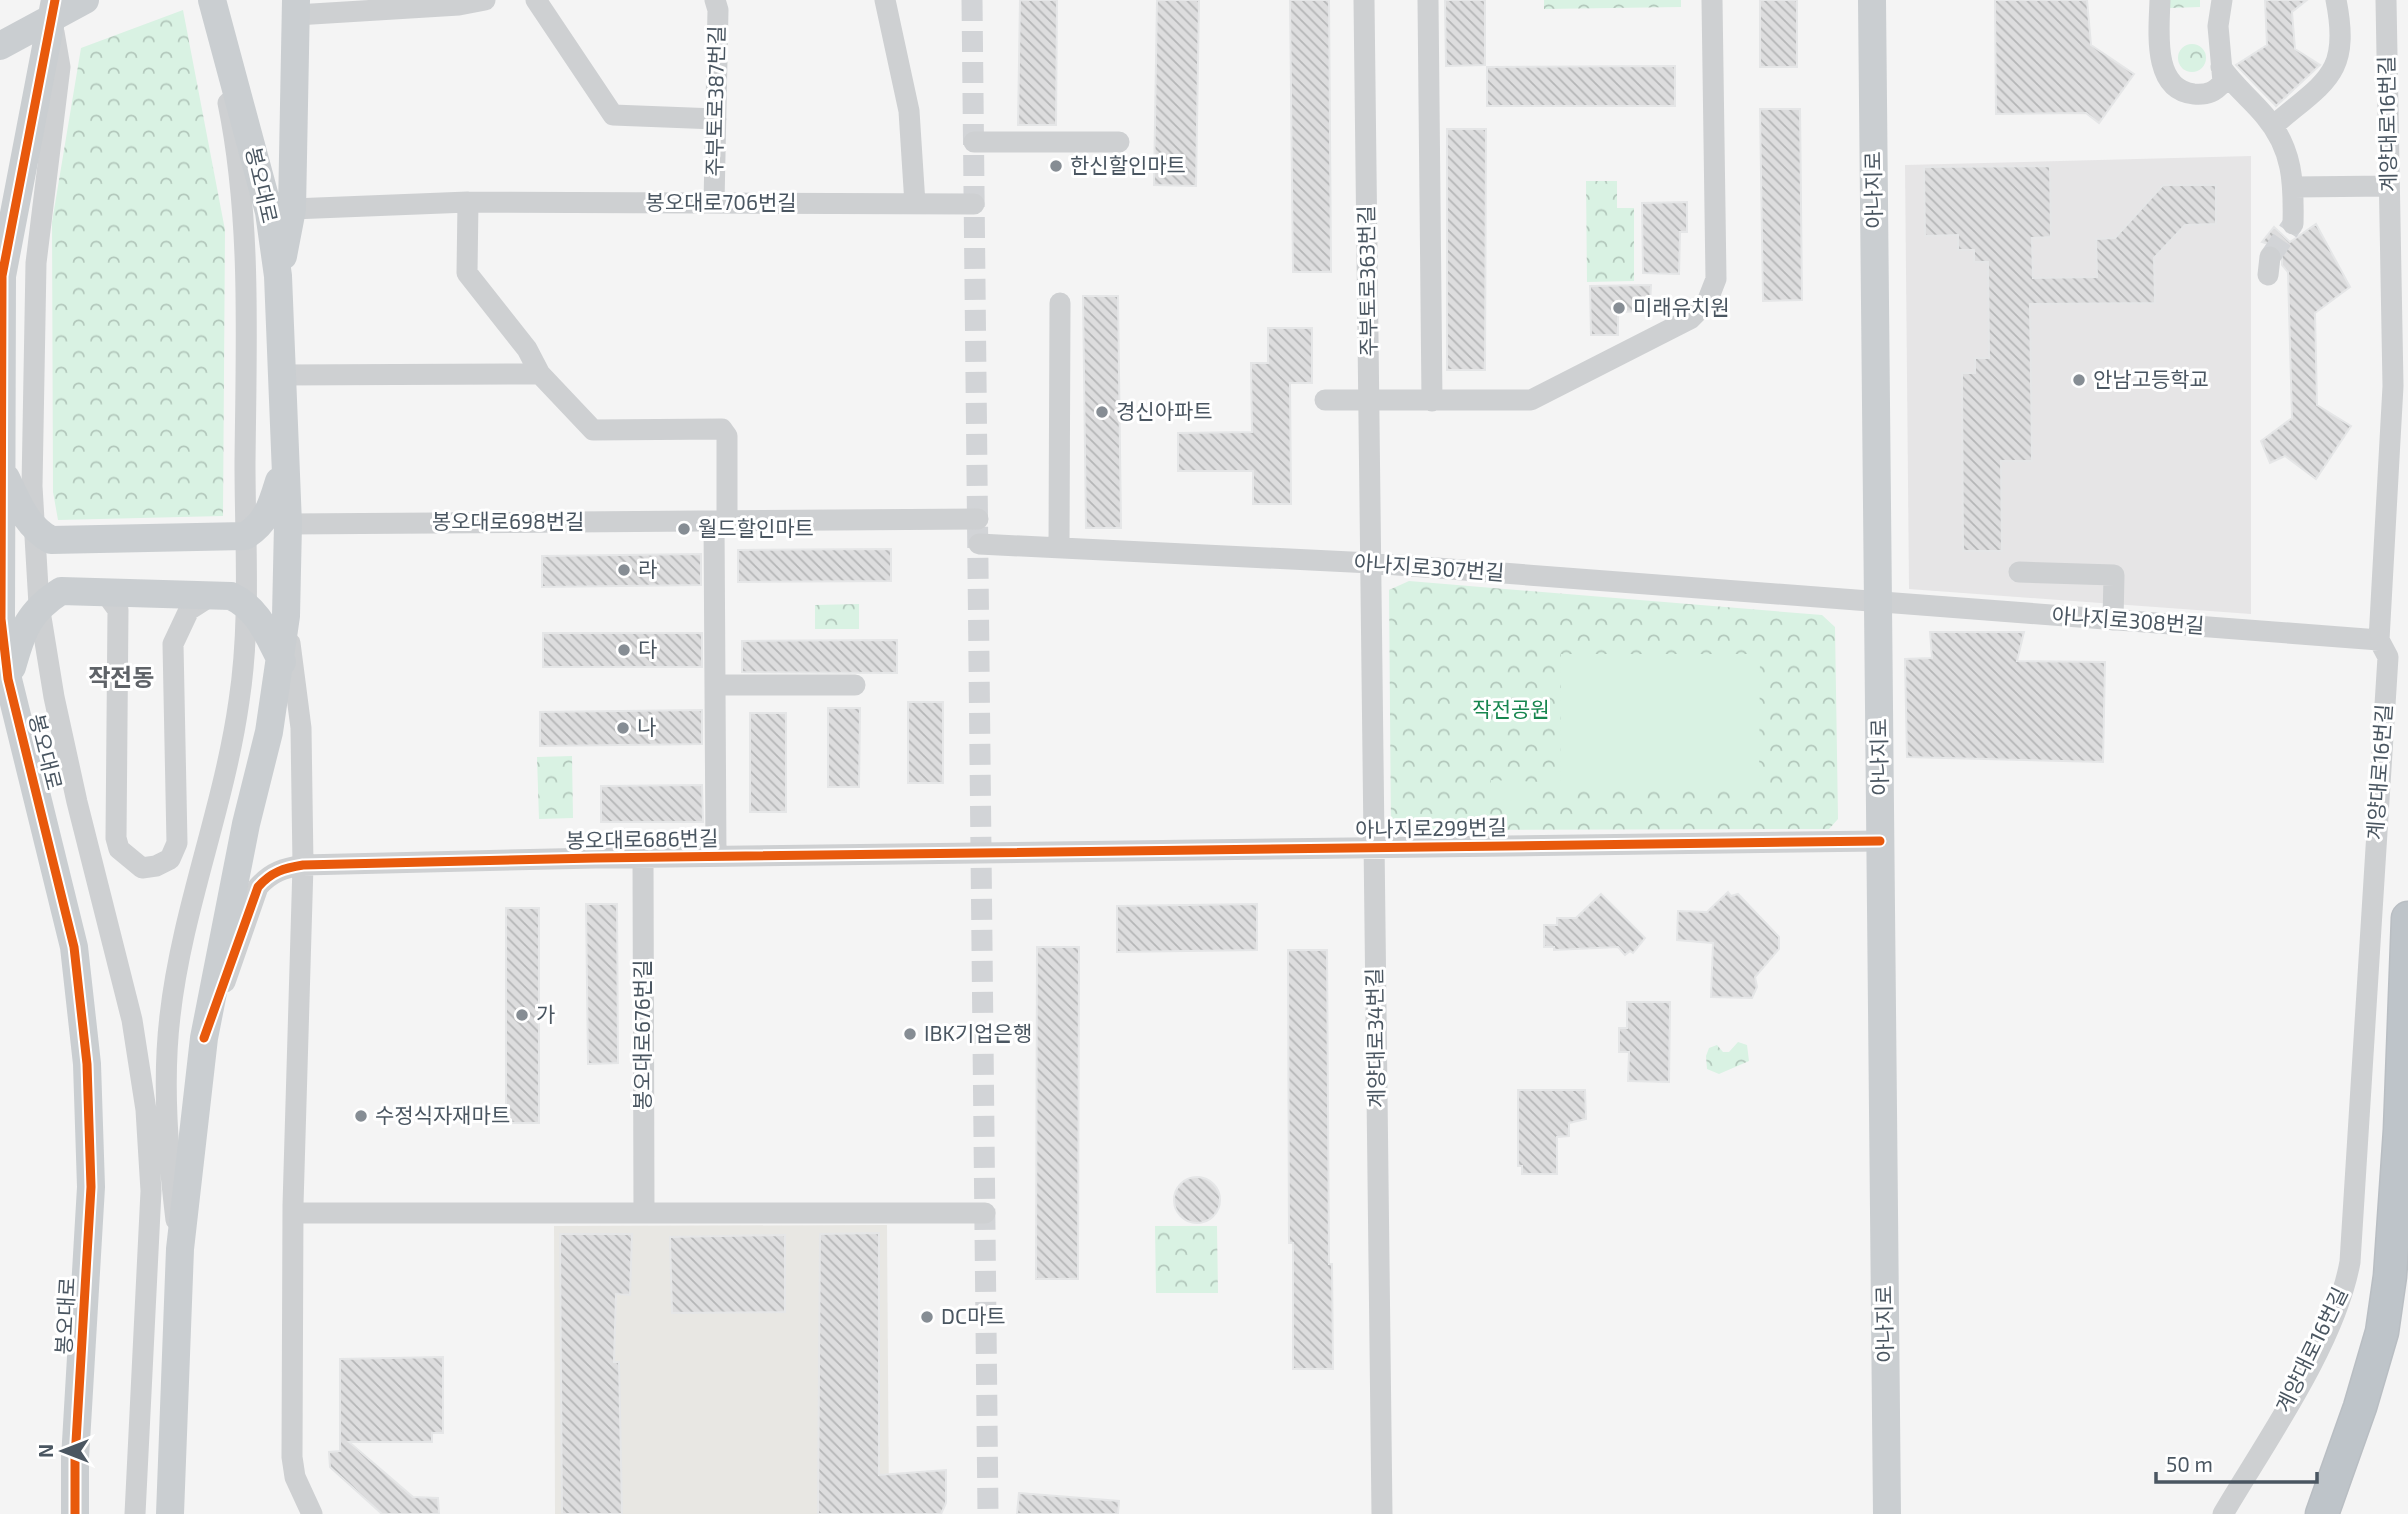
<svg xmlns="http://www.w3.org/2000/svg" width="2408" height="1514" font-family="'Exo 2','Noto Sans KR',sans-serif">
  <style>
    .commercial { fill: #e8e7e3 }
    .education { fill: #e6e5e6 }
    .park { fill: url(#park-crowns) }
    .pitch { fill: #d9f2e3 }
    .building { fill: url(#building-back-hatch); stroke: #e5e6e7; stroke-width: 2 }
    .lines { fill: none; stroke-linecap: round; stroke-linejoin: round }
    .minor-tunnel { stroke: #d2d4d7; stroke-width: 21; stroke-dasharray: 21 10; stroke-linecap: butt }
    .highway-casing { stroke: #b9bec3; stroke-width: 35 }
    .minor { stroke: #ced0d2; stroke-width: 21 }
    .major { stroke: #caced1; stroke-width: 28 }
    .highway { stroke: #bec4c9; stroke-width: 32 }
    .cycleway-casing { stroke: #fff; stroke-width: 13 }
    .cycleway { stroke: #e8590c; stroke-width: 9 }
    .poi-dot { fill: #868d94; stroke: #fff; stroke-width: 2.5 }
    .labels { text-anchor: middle; stroke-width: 6; stroke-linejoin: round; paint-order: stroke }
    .street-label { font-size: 21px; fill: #4a5661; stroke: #fff }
    .poi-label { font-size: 21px; fill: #4a5661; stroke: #fff; text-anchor: start }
    .park-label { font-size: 21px; fill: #17864f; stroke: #fff }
    .quarter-label { font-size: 24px; font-weight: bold; fill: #5f6368; stroke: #fff }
  </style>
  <defs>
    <pattern id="park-crowns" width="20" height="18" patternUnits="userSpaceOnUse" patternTransform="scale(1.75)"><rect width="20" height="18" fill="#d9f2e3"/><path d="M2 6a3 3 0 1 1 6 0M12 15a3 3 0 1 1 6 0" fill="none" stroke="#b2c7bb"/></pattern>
    <pattern id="building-back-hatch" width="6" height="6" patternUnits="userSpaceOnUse" patternTransform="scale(1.75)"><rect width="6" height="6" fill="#ddddde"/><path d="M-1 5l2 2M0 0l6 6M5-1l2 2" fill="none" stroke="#b5b6b7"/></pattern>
  </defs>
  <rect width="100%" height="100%" fill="#f4f4f4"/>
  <path class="commercial" d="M887 1225 889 1514H555L554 1226Z"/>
  <path class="education" d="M2251 156V614L1909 589 1905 165Z"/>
  <path class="park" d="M1544 0H1681V7L1544 9Z
    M2170 0H2200V7L2170 8Z
    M183 10 225 230 223 516 58 520 53 492 52 222 81 48Z
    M2178 58a14 14 0 1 1 28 0a14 14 0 1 1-28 0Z
    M1586 181H1617V208H1634V281L1587 282Z
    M1409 581 1822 615 1835 627 1838 819 1829 829 1391 830 1389 590Z
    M859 604V629H815V605Z
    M572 756 573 818 539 819 537 757Z
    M1738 1042 1747 1045 1749 1061 1719 1074 1707 1069 1706 1056 1709 1048 1717 1045 1723 1052H1729Z
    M1155 1226H1217L1218 1293H1156Z"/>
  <path class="pitch" d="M1561 654H1760L1759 786H1560Z
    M1491 780 1540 782 1539 802 1490 799Z"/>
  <path class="building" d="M1020 0H1057L1056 125H1018Z
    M1157 0H1199L1196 186 1154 185Z
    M1290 0H1329L1331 272H1293Z
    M1445 0H1485V65L1446 66Z
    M1760 0H1797V67H1760Z
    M1995 0H2087L2091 45 2134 74 2099 123 2086 113 1996 114Z
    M2265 0H2307L2292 12 2295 49 2320 65 2276 106 2236 65 2267 45Z
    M1675 66V106H1487V67Z
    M1760 109H1800L1802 300 1763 301Z
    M1447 129H1486L1485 370H1447Z
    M2050 166 2051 237 2032 238 2033 278 2097 277 2096 239 2115 238 2163 185H2216V224L2185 225 2154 258 2155 303 2030 304 2032 461H2001L2002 551H1963L1962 373H1975V358H1989L1988 262H1974V250H1958V235L1925 236 1924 167Z
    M1687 202V232H1680L1679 274 1643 273 1642 203Z
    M2316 224 2350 287 2315 313 2317 405 2351 426 2316 479 2285 456 2270 463 2261 441 2292 418 2288 272 2282 265V252L2278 247 2262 242 2274 227 2290 242Z
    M1651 285 1650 305 1645 311 1618 312V335H1591L1590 286Z
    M1083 296H1118L1121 528H1086Z
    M1268 328H1312V383H1290L1291 504H1253V471H1178V433L1252 432 1251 363H1268Z
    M891 549V581L738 582V550Z
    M701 554V585L542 587V556Z
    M1930 632H2024L2017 661 2105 662 2103 762 1907 757 1905 659 1932 658Z
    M543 633H702V667H543Z
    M897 640V673L742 672V641Z
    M908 702H943V783H908Z
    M828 708H860L859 787H828Z
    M702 710V744L540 746V712Z
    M750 713H786V812H750Z
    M702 785 703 822H601V786Z
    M1728 892 1731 896 1738 894 1779 937V949L1755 977 1757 987 1752 998 1711 997 1713 943 1677 940 1678 911 1707 912Z
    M1601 894 1645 938 1633 953 1630 951 1625 955 1618 947 1554 950V947H1544V925H1557V918H1576Z
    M586 904H617L618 1063 588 1064Z
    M1257 904V950L1117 952V906Z
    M506 908H539V1123H506Z
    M1037 947H1079L1078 1279H1036Z
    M1288 950H1327L1329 1264H1332L1333 1369H1293V1243H1289Z
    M1627 1002H1670L1669 1082 1628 1081 1629 1052H1619V1028H1627Z
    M1518 1090H1585L1586 1119 1569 1123V1136L1557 1137V1174H1522V1166H1518Z
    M1174 1200a23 23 0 1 1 46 0a23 23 0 1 1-46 0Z
    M879 1233V1475L946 1470V1503L941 1514H818L820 1234Z
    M560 1234H632L630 1295 616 1294 614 1362H619L622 1514H562Z
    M785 1235V1312L672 1313 670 1237Z
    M443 1357V1433H432V1442H349L413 1497 438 1498 439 1514H382L330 1467 329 1452 340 1451V1359Z
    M1019 1493 1119 1501 1118 1514H1017Z"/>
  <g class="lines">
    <path class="minor-tunnel" d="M972 0 988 1514
      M2270 257 2293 224"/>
    <g class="highway-casing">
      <path id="highway" d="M2322 1514 2360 1407 2382 1332 2390 1276 2400 1130 2408 918"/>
    </g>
    <path class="minor" d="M536 0 613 115 716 119
      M885 0 909 111 915 204
      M1364 0 1382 1514
      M1428 0 1432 401
      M2160 0C2159 31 2152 90 2194 94 2208 95 2215 92 2223 82L2218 26 2222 0
      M296 15 459 5 485 0
      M54 32 60 67 36 263 32 486 39 605 54 697 77 802 132 1020 146 1110 151 1191 135 1514
      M2221 67C2234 86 2251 99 2265 116 2293 149 2294 183 2293 224
      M2273 126C2325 81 2351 75 2336 0
      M974 142H1119
      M2294 187 2389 186
      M468 202 467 273 527 349 540 374 593 430 722 429 727 436V521
      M714 203 718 10 715 0
      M292 209 468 202 974 204
      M2268 275 2270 257
      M282 375 540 374
      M1325 400H1531L1690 319 1707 302 1716 279 1712 0
      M714 521 716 856
      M288 524 978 519
      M979 544 1371 563 2379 640
      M1059 548 1060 303
      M2019 572 2114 575 2113 620
      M105 592 118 610 116 838 119 849 142 868 156 866 170 859 177 843 173 644 189 610 214 594
      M290 643 301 728 303 865 293 1205 292 1457 295 1477 312 1514
      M715 685H855
      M643 857 644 1213
      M225 982 258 887C271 872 284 868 303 865L595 858 1880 841
      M293 1213H985
      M176 1220C168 1153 162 1083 170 1016 182 909 224 808 239 701 251 623 245 543 245 464 246 345 252 220 228 103
      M2223 1514C2266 1441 2335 1344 2350 1262L2388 657 2379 640 2393 386 2386 0"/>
    <path class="major" d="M55 0 2 276 1 619 8 679 74 947 87 1064 91 1187 75 1459V1514
      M1872 0 1887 1514
      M0 46 85 0
      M283 256 292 209 296 0
      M6 478C18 503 26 526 51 540L245 536C267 523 272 504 279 481
      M12 667C22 631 28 612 61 591L231 596C259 609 268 636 282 662
      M170 1514 180 1249 204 1038 246 824 269 732 286 616 288 524 278 276 269 212 212 0"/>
    <use href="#highway" class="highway"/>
    <g class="cycleway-casing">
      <path id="cycleway" d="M55 0 2 276 1 619 8 679 74 947 87 1064 91 1187 75 1459V1514
        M204 1038 258 887C271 872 284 868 303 865L595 858 1880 841"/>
    </g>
    <use href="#cycleway" class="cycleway"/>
  </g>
  <g class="poi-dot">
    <circle cx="1056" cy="166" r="7"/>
    <circle cx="1619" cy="308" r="7"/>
    <circle cx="2079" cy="380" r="7"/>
    <circle cx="1102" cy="412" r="7"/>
    <circle cx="684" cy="529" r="7"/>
    <circle cx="624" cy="570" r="7"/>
    <circle cx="624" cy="650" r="7"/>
    <circle cx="623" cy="728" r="7"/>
    <circle cx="522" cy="1015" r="7"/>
    <circle cx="910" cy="1034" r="7"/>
    <circle cx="361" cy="1116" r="7"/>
    <circle cx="927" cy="1317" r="7"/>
  </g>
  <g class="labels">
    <g class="street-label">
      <text transform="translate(716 101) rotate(-89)" y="7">주부토로387번길</text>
      <text transform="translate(2388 124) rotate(-91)" y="7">계양대로16번길</text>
      <text transform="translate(261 185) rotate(77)" y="7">봉오대로</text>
      <text transform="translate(1874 190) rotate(-91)" y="7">아나지로</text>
      <text x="721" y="210">봉오대로706번길</text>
      <text transform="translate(1368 281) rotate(-91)" y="7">주부토로363번길</text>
      <text x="508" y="529">봉오대로698번길</text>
      <text transform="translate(1429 568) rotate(4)" y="7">아나지로307번길</text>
      <text transform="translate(2128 621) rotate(4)" y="7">아나지로308번길</text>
      <text transform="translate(45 752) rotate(76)" y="7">봉오대로</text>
      <text transform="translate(1880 757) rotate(-91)" y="7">아나지로</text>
      <text transform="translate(2380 772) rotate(-86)" y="7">계양대로16번길</text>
      <text transform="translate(1431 829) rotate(-1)" y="7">아나지로299번길</text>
      <text transform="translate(642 840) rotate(-1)" y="7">봉오대로686번길</text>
      <text transform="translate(643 1035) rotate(-90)" y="7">봉오대로676번길</text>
      <text transform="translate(1376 1038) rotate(-91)" y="7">계양대로34번길</text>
      <text transform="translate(66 1316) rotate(-87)" y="7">봉오대로</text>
      <text transform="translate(1885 1324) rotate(-91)" y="7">아나지로</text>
      <text transform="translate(2312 1350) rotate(-64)" y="7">계양대로16번길</text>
    </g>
    <g class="poi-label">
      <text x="1070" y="173">한신할인마트</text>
      <text x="1633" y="315">미래유치원</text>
      <text x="2093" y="387">안남고등학교</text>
      <text x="1116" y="419">경신아파트</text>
      <text x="698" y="536">월드할인마트</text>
      <text x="638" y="577">라</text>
      <text x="638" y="657">다</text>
      <text x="637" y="735">나</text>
      <text x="536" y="1022">가</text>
      <text x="924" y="1041">IBK기업은행</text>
      <text x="375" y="1123">수정식자재마트</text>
      <text x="941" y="1324">DC마트</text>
    </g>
    <g class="park-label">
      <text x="1511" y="717">작전공원</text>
    </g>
    <g class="quarter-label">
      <text x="121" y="686">작전동</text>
    </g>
  </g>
  <g transform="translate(63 1451) rotate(270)" stroke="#ffffff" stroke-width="5" paint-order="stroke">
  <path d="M0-5L12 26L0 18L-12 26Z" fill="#4a5661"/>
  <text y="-10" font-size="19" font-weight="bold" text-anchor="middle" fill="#4a5661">N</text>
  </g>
  <path d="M2156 1472v10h161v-10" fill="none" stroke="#4a5661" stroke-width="3.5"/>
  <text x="2166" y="1472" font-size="21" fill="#4a5661" stroke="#ffffff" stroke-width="5" paint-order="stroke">50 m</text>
</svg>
